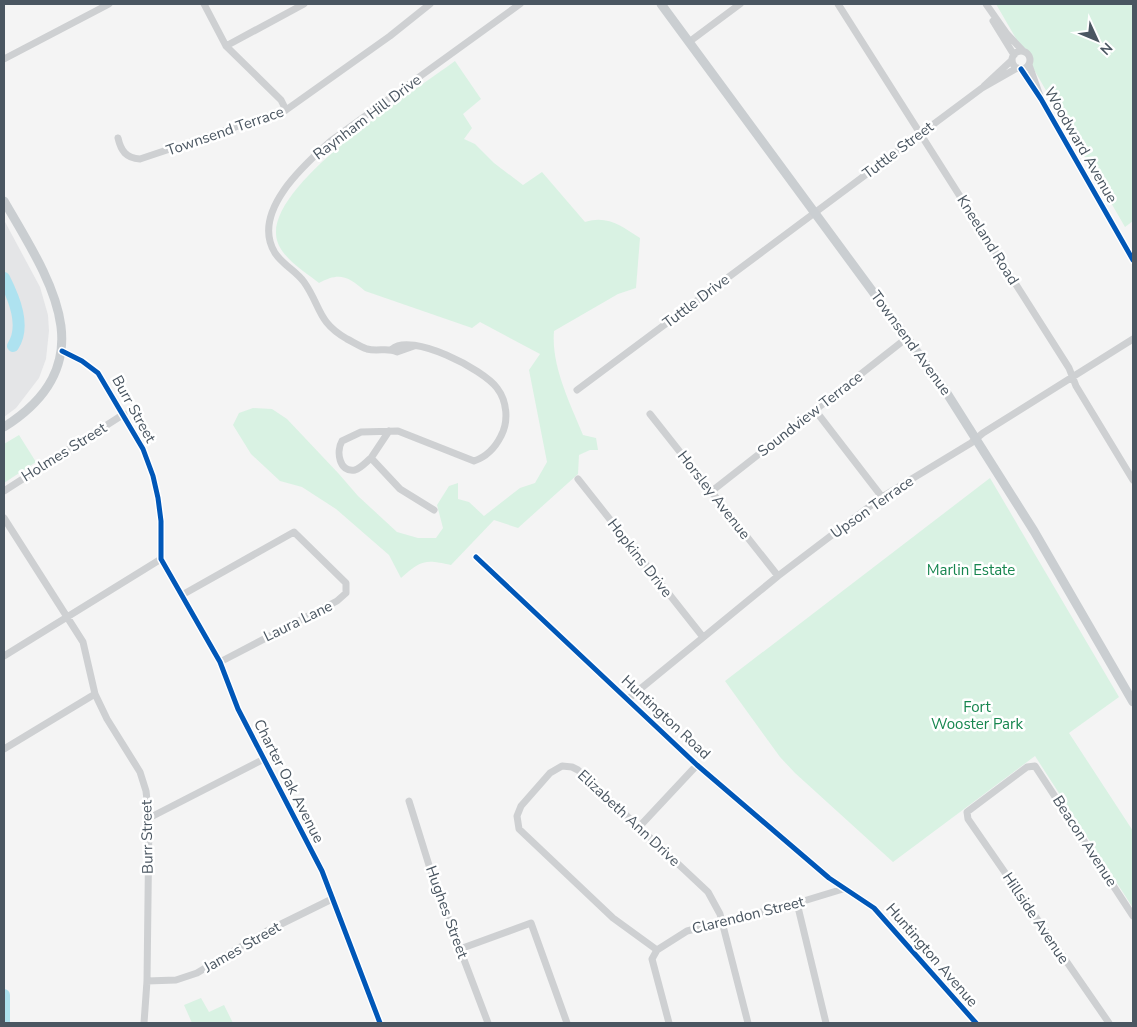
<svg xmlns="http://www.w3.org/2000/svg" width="1137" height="1027" font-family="'Nunito Sans',sans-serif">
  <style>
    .airport { fill: #e4e5e7 }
    .green { fill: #d9f2e3 }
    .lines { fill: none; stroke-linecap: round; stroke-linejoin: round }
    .river { stroke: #aee2f0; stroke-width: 12 }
    .minor { stroke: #ced0d2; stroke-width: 7 }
    .major { stroke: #caced1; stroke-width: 9 }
    .cycleway-casing { stroke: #fff; stroke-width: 8 }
    .cycleway { stroke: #0057b8; stroke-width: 5 }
    .labels { text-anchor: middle; stroke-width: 5; stroke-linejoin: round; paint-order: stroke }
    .street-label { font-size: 15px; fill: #4a5661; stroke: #fff }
    .park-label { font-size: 15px; fill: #17864f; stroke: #fff }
  </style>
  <rect width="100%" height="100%" fill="#f4f4f4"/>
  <path class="airport" d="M4 220 40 287 48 315 49 331 46 359 39 378 16 408 4 417Z"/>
  <path class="green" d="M996 4H1133V221L1125 227Z
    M455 61 481 99 463 114 472 128 464 139 475 144 494 163 523 185 542 172 585 222C608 215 621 226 640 238L636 288 618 294 554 331C551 366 570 403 583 435L596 438 598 450H590L579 455 578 474 518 528 494 520 451 565C425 559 421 560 401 578L389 555 336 509 302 487 280 481 251 454 233 425 239 413 253 408 272 409 287 419 339 474 358 496 397 532 418 538H436L443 528 437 505 449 486 458 483V499L469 502 484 516 520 488 535 483 547 462 529 370 540 354 480 322 472 328 365 291C348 276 339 272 319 283 304 271 276 255 276 233 275 179 413 92 455 61Z
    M19 435 36 462 4 483V444Z
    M990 478 1119 697 1069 733 1133 831V908L1035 756 893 862 795 773 780 757 725 681Z
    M201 998 209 1012 224 1005 233 1023H192L184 1005Z"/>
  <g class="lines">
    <path class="river" d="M4 278C14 298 26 326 13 346
      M4 995V1023"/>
    <path class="minor" d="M204 4 226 46 281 100 286 110
      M838 4 1069 368 1076 386 1133 480
      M986 4 1007 34 1023 51
      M993 21 1014 55
      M689 42 740 4
      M226 46 304 4
      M1012 60a9 9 0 1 1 18 0a9 9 0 1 1-18 0Z
      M4 59 109 4
      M1029 65 1040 96
      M1021 69 1041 99 1133 260
      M984 86 1012 60
      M118 138C121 151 126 158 140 159L286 110 390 36 430 4
      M414 346 397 352C388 347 378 352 367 349 361 347 353 342 347 339 317 322 321 306 304 282 296 271 283 265 275 253 250 212 305 164 332 140L520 4
      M392 349C411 332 483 369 497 388 507 401 509 421 501 436 495 448 486 457 474 461L398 431 361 432 342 441C336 451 339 473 355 470 361 468 366 462 371 458L400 489 434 510
      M62 351 82 361 98 373 143 449 153 476 158 498 161 521V559L220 662 238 709 322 871 380 1023
      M577 390 982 88 1017 68
      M815 410 882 497
      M650 414 778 576
      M371 458 389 431
      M578 479 703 637
      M4 491 124 414
      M712 491 908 337
      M4 518 83 642 95 694 107 719 140 772 146 791 149 818 147 981 144 1023
      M476 557 697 765 829 878 874 908 976 1023
      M182 595 294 532 346 583V593L337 601 220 662
      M4 656 161 559
      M628 699 778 576 882 497 971 443 983 433 1133 339
      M4 749 95 694
      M409 801 433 878 488 1023
      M149 818 264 759
      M639 827 697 765
      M797 903 826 1023
      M460 949 531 923 567 1023
      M657 950 613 918 519 829 517 816 521 806 550 773 562 766 572 767 578 770 708 892 720 914 748 1023
      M657 950 687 931 797 903 843 889
      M657 950 652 959 669 1023
      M147 981 176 980 197 973 267 931 332 899
      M1109 1023 968 819 967 812 1027 767 1035 766 1133 916"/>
    <path class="major" d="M661 4 943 387 1034 531 1133 702
      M4 201C50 280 107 362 4 427"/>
    <g class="cycleway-casing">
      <path id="cycleway" d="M1021 69 1041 99 1133 260
        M62 351 82 361 98 373 143 449 153 476 158 498 161 521V559L220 662 238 709 322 871 380 1023
        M476 557 697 765 829 878 874 908 976 1023"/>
    </g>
    <use href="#cycleway" class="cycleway"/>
  </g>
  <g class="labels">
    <g class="street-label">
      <text transform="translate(367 117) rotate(-37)" y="5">Raynham Hill Drive</text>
      <text transform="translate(225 131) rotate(-19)" y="5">Townsend Terrace</text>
      <text transform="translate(1081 145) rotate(60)" y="5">Woodward Avenue</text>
      <text transform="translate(898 150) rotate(-37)" y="5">Tuttle Street</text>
      <text transform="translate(988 240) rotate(58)" y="5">Kneeland Road</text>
      <text transform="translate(696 301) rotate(-37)" y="5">Tuttle Drive</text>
      <text transform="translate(911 343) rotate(54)" y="5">Townsend Avenue</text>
      <text transform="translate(134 409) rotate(61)" y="5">Burr Street</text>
      <text transform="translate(810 414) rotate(-38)" y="5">Soundview Terrace</text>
      <text transform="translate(64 452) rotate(-32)" y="5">Holmes Street</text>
      <text transform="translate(714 495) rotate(52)" y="5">Horsley Avenue</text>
      <text transform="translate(872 507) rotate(-35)" y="5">Upson Terrace</text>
      <text transform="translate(640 558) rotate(52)" y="5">Hopkins Drive</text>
      <text transform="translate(298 621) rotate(-26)" y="5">Laura Lane</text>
      <text transform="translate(666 717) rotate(43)" y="5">Huntington Road</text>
      <text transform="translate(289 781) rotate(63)" y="5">Charter Oak Avenue</text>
      <text transform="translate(629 818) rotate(43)" y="5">Elizabeth Ann Drive</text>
      <text transform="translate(147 837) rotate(-91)" y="5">Burr Street</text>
      <text transform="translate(1085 841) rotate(57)" y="5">Beacon Avenue</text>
      <text transform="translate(447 912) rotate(70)" y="5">Hughes Street</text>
      <text transform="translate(748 915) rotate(-14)" y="5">Clarendon Street</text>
      <text transform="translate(1036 918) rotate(56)" y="5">Hillside Avenue</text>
      <text transform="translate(242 947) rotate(-30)" y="5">James Street</text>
      <text transform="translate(932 955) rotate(49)" y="5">Huntington Avenue</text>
    </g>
    <g class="park-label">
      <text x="971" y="575">Marlin Estate</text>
      <text x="977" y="712">Fort<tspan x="977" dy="17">Wooster Park</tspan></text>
    </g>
  </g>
  <rect width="1137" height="1027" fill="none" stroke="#4a5661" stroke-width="10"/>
  <g transform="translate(1097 40) rotate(134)" stroke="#ffffff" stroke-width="4" paint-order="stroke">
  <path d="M0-4L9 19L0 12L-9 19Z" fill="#4a5661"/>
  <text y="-8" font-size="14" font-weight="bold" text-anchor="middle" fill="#4a5661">N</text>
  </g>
</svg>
